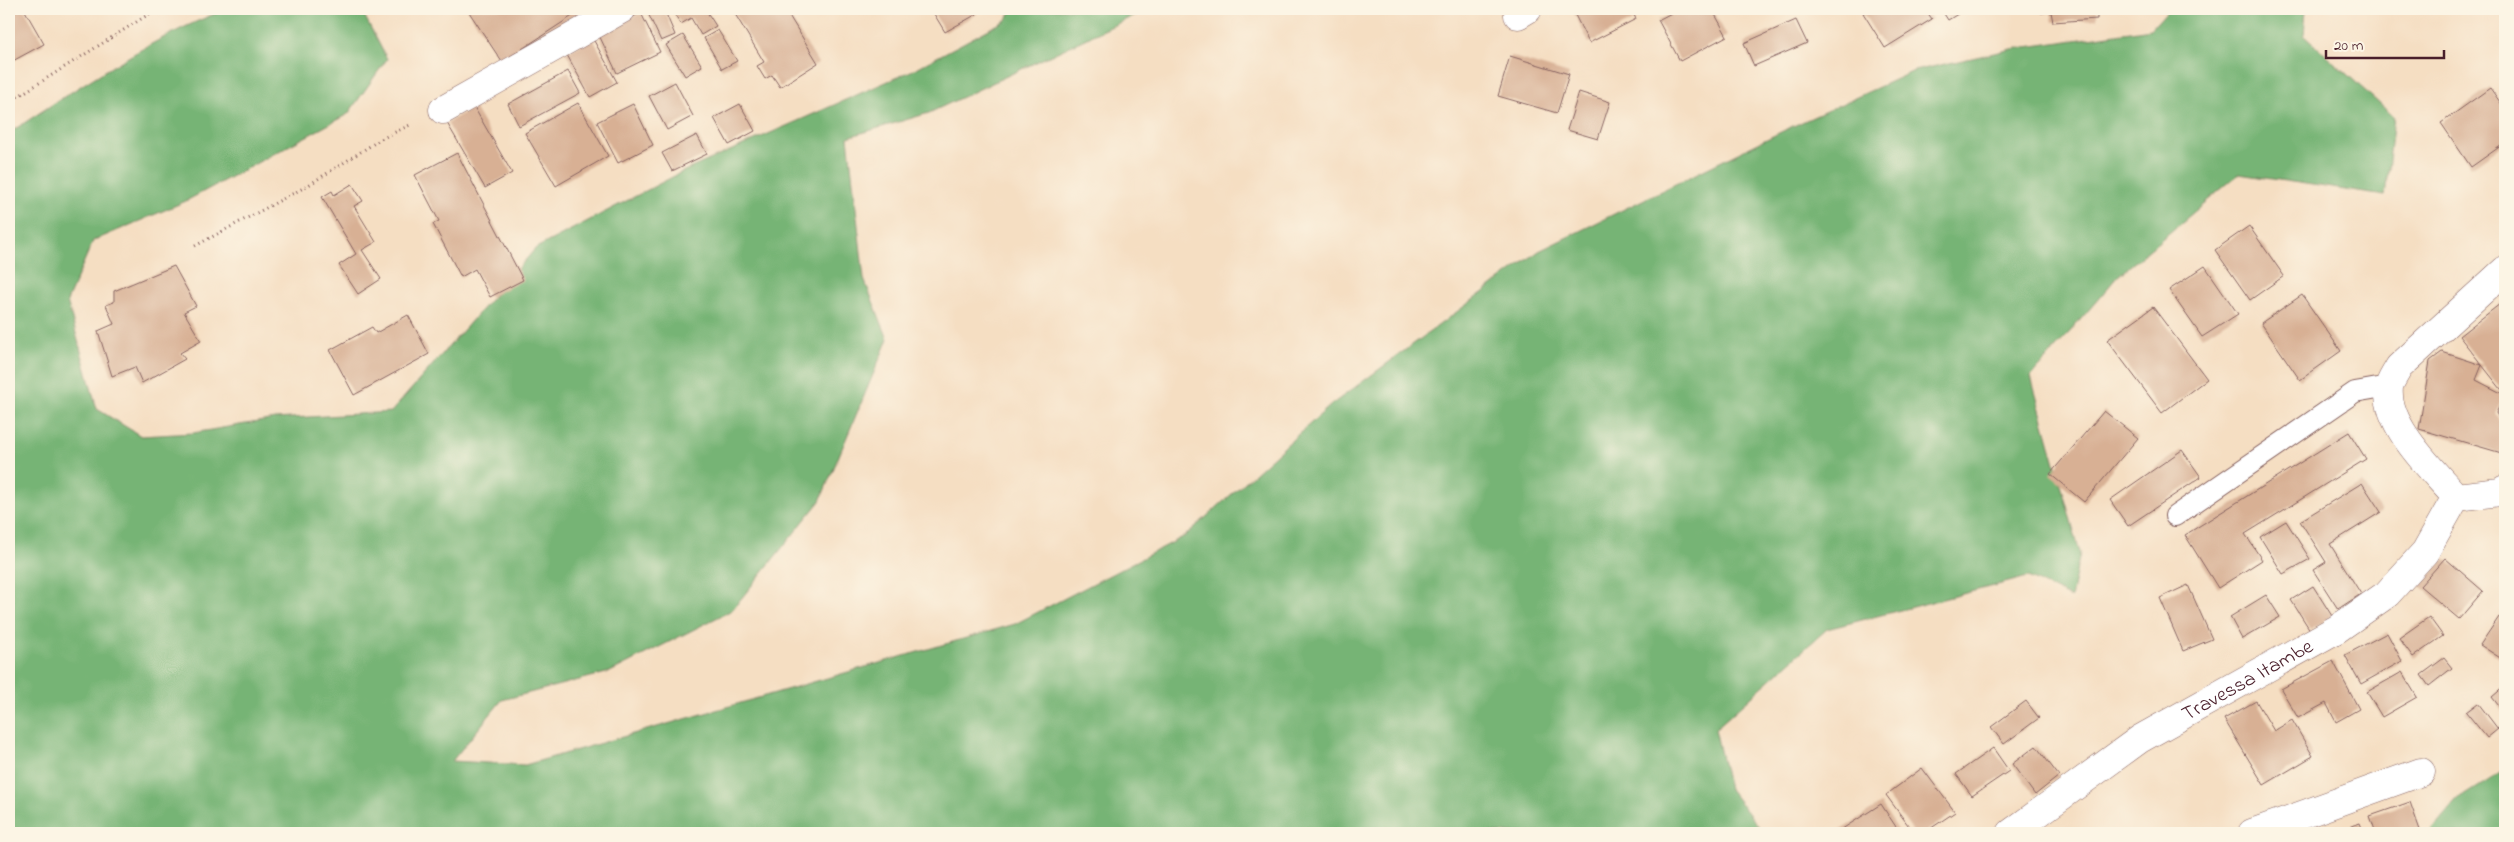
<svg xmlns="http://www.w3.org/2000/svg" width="2514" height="842" font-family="'Indie Flower',sans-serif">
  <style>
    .forest { fill: #76b474; stroke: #606a50 }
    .building { fill: #d8b094 }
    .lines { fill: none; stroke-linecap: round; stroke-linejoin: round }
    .lane-casing { stroke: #866260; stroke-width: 22 }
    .street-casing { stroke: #866260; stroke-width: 29 }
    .path { stroke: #866260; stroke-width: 3; stroke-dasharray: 1 4; stroke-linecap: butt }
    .lane { stroke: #fff; stroke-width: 20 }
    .street { stroke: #fff; stroke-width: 28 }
    .labels { text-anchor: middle; stroke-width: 5; stroke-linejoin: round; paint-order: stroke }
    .street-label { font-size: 21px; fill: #4a1f2b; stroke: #fcf5e5 }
  </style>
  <rect width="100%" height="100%" fill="#fcf5e5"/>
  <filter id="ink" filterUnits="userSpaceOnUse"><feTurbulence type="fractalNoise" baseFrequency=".02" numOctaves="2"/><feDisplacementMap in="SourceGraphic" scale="10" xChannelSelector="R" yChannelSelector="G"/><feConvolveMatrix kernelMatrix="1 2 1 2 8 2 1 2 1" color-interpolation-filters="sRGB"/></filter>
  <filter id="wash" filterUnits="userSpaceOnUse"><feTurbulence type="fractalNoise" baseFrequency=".0096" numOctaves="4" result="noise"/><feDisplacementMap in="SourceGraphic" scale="20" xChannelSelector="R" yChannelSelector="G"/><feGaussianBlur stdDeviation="1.12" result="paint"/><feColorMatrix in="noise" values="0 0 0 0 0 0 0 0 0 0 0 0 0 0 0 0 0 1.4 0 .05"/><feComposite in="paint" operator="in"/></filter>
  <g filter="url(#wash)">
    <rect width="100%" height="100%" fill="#f5dec2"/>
    <path class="forest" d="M227 9H361L387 59 348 114 186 201 93 241 67 301 97 409 141 436 193 433 275 419 391 412 536 248 682 172 911 71 1006 20 1013 9H1148L929 113 848 137 864 279 888 339 820 501 732 610 610 672 502 700 452 761 525 765 1015 624 1185 536 1331 405 1539 251 1791 127 1914 71 2012 49 2151 29 2169 9H2306L2304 35 2394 117 2385 196 2239 174 2118 276 2031 377 2080 553 2071 598 2028 577 1827 629 1715 729 1729 789 1764 833H9V133C79 87 148 39 227 9Z
      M2505 770V833H2429L2456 801Z"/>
    <g id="blocks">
      <path class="building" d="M9 9H24L44 44 9 63Z
        M467 9H583L502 62Z
        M646 9H664L675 35 661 41Z
        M671 9H705L716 26 701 35 691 18 681 24Z
        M732 9H785L818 63 780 87 772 75 765 79 757 66 764 62Z
        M931 9H974L977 14 945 32Z
        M1572 9H1631L1636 19 1589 43Z
        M1679 9H1712L1727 36 1680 61 1658 20Z
        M1870 9H1925L1932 19 1885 48 1863 13Z
        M1941 9H1966L1948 20Z
        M2041 9H2097V19L2053 22 2051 12 2041 13Z
        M641 13 660 52 617 73 598 33Z
        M1796 20 1807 43 1754 66 1744 43Z
        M718 30 737 61 722 69 704 38Z
        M683 35 702 66 685 76 666 45Z
        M593 39 617 82 590 97 566 53Z
        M1510 56 1569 74 1557 113 1498 96Z
        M568 71 580 93 519 126 508 104Z
        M675 82 693 116 667 130 649 96Z
        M2490 88 2505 109V143L2471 167 2441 123Z
        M1579 92 1610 102 1598 139 1567 130Z
        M578 103 608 156 556 186 525 133Z
        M633 104 653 145 618 163 597 122Z
        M740 104 755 131 729 145 714 118Z
        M474 107 512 173 485 188 447 123Z
        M697 135 707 154 672 171 662 153Z
        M457 153 523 280 490 297 475 269 461 277 433 224 439 221 415 175Z
        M352 184 363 201 354 206 376 242 362 250 381 279 358 294 339 265 356 254 322 197 332 191 334 195Z
        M2249 226 2284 276 2250 300 2215 250Z
        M174 266 196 306 184 312 201 341 180 353 185 359 142 383 135 367 112 376 98 331 114 324 106 305 114 302V291Z
        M2205 266 2238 314 2202 337 2169 290Z
        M2302 295 2341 351 2300 380 2261 323Z
        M2505 300V394L2459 336Z
        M2153 307 2207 379 2162 413 2107 340Z
        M408 315 429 354 354 395 330 350 372 327 376 333Z
        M2442 352 2482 365 2476 380 2505 395 2496 413 2505 428V454L2419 429 2430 361Z
        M2104 411 2138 438 2084 502 2050 474Z
        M2349 432 2366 459 2245 534 2262 560 2218 588 2185 535Z
        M2182 450 2201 477 2128 526 2110 500Z
        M2362 483 2381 512 2330 544 2361 594 2338 609 2313 570 2326 562 2300 521Z
        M2286 521 2310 559 2283 574 2260 537Z
        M2445 558 2483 591 2459 619 2420 586Z
        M2188 585 2212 639 2183 651 2160 598Z
        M2313 586 2332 616 2310 630 2291 600Z
        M2266 595 2280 617 2242 639 2230 617Z
        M2429 617 2443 636 2413 657 2399 638Z
        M2499 617 2505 620V661L2480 645Z
        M2387 633 2402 661 2361 684 2345 655Z
        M2444 658 2452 668 2429 686 2421 675Z
        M2333 661 2359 709 2336 722 2326 703 2298 718 2281 689Z
        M2402 672 2417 697 2382 717 2367 692Z
        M2505 686V714L2492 697Z
        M2026 701 2039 718 2004 744 1991 727Z
        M2256 701 2274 731 2292 720 2313 756 2264 785 2224 719Z
        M2478 703 2498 729 2487 738 2466 712Z
        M2036 746 2059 776 2035 795 2012 764Z
        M1993 748 2009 771 1972 796 1956 774Z
        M1922 768 1955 812 1924 833H1914L1886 795Z
        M2410 802 2421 833H2376L2370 816Z
        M1881 804 1900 833H1836Z
        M2360 823 2364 833H2334Z"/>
    </g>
  </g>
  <g filter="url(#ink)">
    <use href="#blocks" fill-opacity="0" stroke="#866260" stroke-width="1"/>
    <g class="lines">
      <g class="lane-casing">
        <path id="lane" d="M2175 516 2355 392 2389 386"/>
      </g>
      <g class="street-casing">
        <g id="street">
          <path d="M1518 15 1528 9"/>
          <path d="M443 110 622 9"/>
          <path d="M2456 497C2433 470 2385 426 2389 387 2390 381 2396 373 2399 367L2505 270"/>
          <path d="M2456 497 2500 492 2505 489"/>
          <path id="s1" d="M2011 833 2140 739 2337 629 2387 594 2425 552 2456 497"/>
          <path d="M2252 833 2421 772"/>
        </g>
      </g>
      <path class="path" d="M9 102 157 9
        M195 246 307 186 381 139 412 124"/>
      <use href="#lane" class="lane"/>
      <use href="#street" class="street"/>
    </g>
  </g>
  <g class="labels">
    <g class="street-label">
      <text dy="7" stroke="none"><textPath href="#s1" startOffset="282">Travessa Itambe</textPath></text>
    </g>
  </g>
  <rect width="2514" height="842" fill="none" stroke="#fcf5e5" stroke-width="30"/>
  <path d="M2326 50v8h118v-8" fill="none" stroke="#4a1f2b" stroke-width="2.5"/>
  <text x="2334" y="50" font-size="15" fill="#4a1f2b" stroke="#fcf5e5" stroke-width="4" paint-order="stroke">20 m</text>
</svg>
